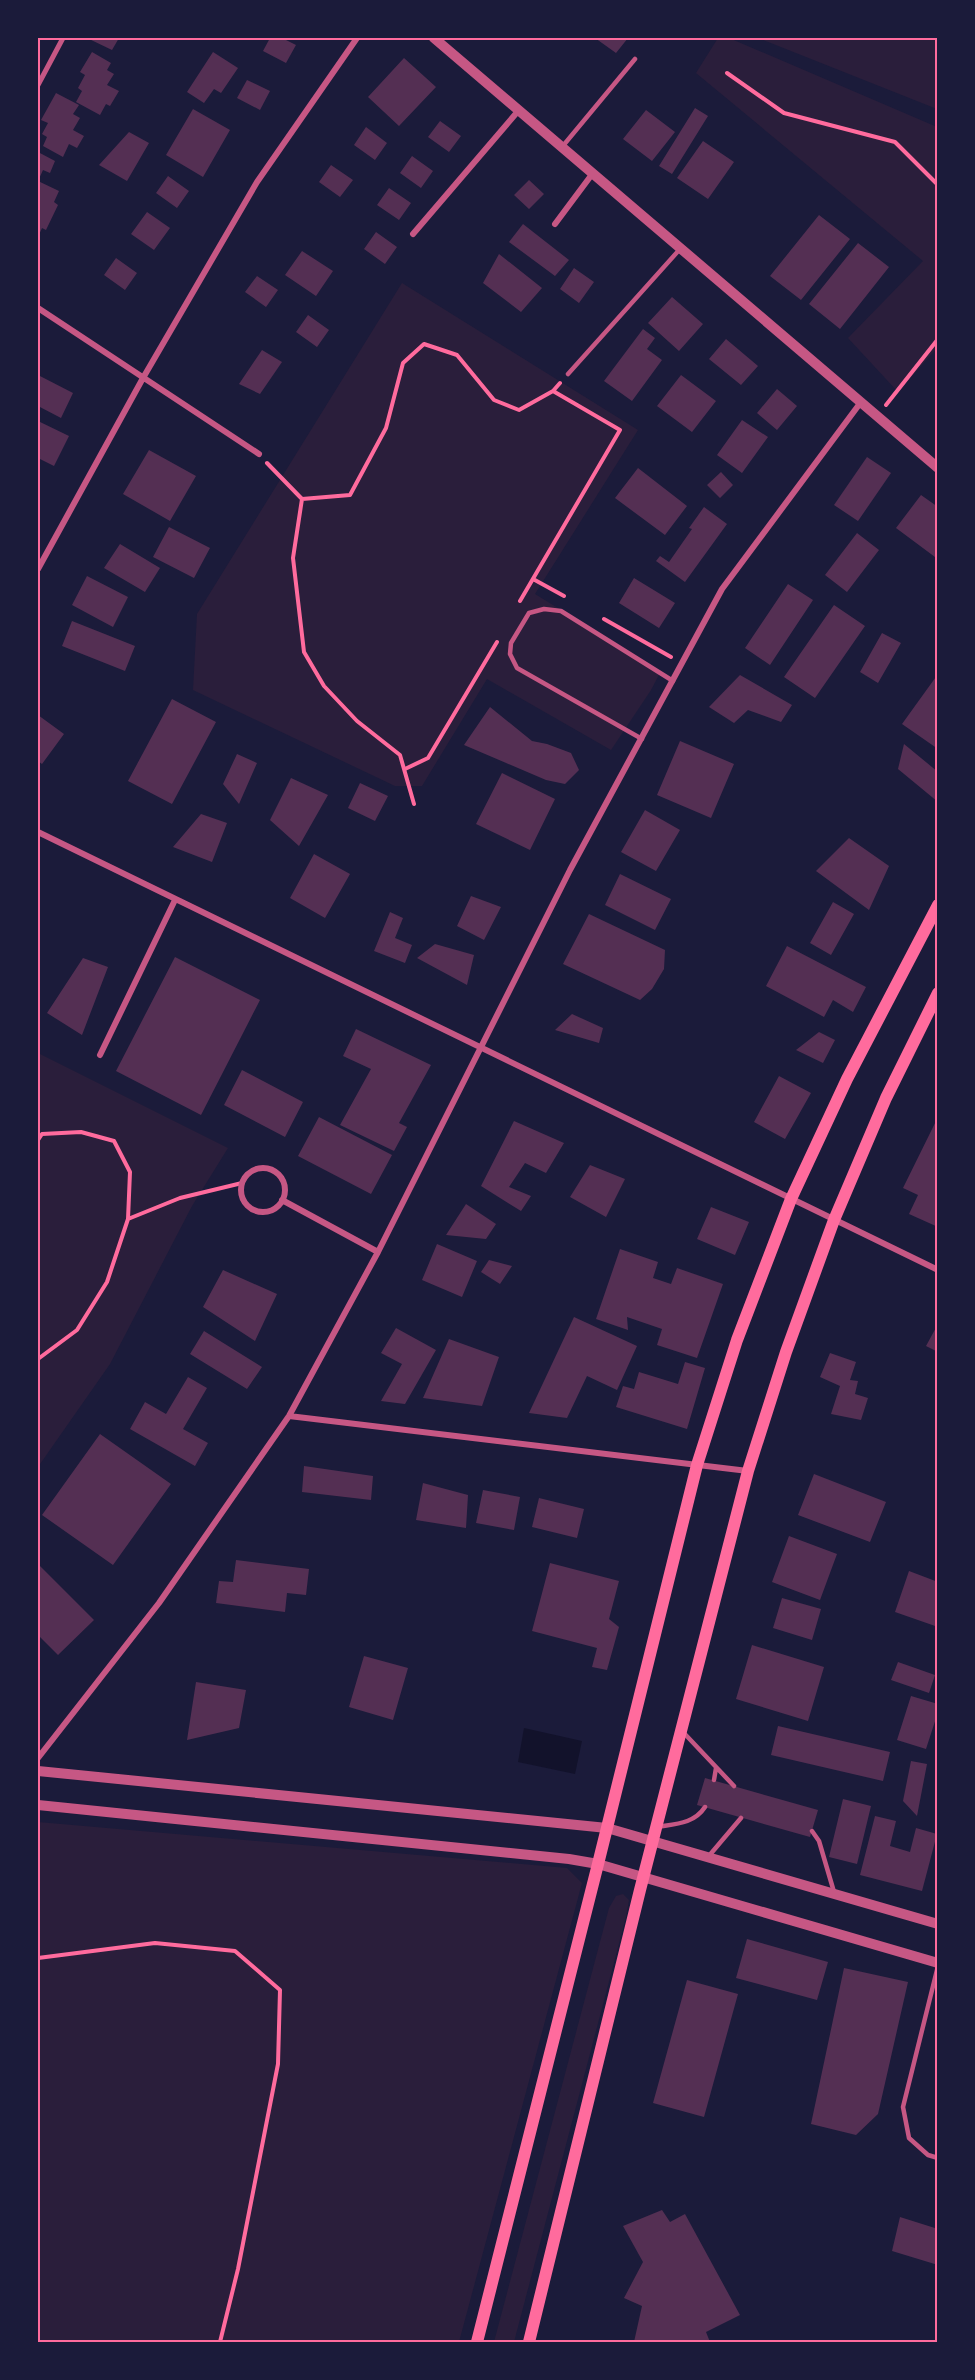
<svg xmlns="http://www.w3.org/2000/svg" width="975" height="2380" font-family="'IBM Plex Sans',sans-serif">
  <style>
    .green { fill: #2a1e3b }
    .water { fill: #12122b }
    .building { fill: #542f53 }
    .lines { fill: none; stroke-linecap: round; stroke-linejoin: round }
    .path { stroke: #ff6b9d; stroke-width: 4 }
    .service { stroke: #c65784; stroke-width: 4.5 }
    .pedestrian { stroke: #c65784; stroke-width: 5 }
    .minor { stroke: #c65784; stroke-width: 6 }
    .tertiary { stroke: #c65784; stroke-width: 10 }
    .secondary { stroke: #ff6b9d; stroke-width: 12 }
    .neatline { fill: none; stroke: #ff6b9d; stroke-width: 2 }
  </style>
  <rect width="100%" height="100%" fill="#1b1b3a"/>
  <path class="green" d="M718 38H729L937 127V348L898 392 848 338 923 261 696 73Z
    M758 38H937V109Z
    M402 283 638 430 535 594 661 671 651 690 611 750 487 679 422 786H395L193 690 197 614Z
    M38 1053 228 1148 192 1206 110 1364 38 1467Z
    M38 1822 567 1868 582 1883 459 2342H38Z
    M623 1894 629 1900 626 1917 514 2342H494L609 1908 616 1896Z"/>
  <path class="water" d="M524 1728 582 1741 575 1774 518 1762Z"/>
  <path class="building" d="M87 38H119L112 50Z
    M270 38H282L296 45 286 63 263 51Z
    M595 38H628L616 53Z
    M92 52 111 63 107 70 114 74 107 85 119 91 110 106 106 104 100 115 76 102 82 91 78 88 85 75 80 72Z
    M213 52 238 68 221 93 214 89 204 103 187 92Z
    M404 58 436 87 399 126 368 97Z
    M247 80 270 91 260 110 237 98Z
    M56 93 79 105 73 114 80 118 73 130 84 136 77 148 69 144 63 157 43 146 47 137 42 134 48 123 41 120Z
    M695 108 708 116 672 174 659 166Z
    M193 109 230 130 203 177 166 155Z
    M646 110 675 132 652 161 623 139Z
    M440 121 461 136 449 152 428 137Z
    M366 127 387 143 375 160 354 145Z
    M129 132 149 143 127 181 99 165Z
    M703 141 734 162 708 199 677 178Z
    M38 152 55 161 50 173 43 170 38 181Z
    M412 156 433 171 421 188 400 173Z
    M331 165 353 180 340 197 319 182Z
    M168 176 189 191 177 208 156 193Z
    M529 180 544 194 529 209 514 195Z
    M38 181 59 191 54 202 58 205 46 230 42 228 38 237Z
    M389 188 411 203 399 220 377 205Z
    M147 212 170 228 154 250 131 234Z
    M819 215 850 239 801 300 770 276Z
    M523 224 569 260 555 276 509 242Z
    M376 232 397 247 385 264 364 249Z
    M858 243 889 267 840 329 809 304Z
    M302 251 333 271 316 296 285 275Z
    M499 254 542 288 521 312 483 283Z
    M116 258 137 273 125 290 104 275Z
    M574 268 594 282 579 303 560 289Z
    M257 276 278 290 266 307 245 292Z
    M672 297 703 324 679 351 648 323Z
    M308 315 329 330 317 347 296 332Z
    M643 329 655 338 647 349 662 360 632 401 604 381Z
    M726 339 758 366 741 385 709 359Z
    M262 350 282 362 260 394 239 384Z
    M38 375 73 393 61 418 38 406Z
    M681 375 716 401 692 432 657 406Z
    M777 389 797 406 777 430 757 413Z
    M742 420 768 437 742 473 717 455Z
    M38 421 69 436 54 466 38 458Z
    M149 450 196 476 170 521 123 494Z
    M867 457 891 473 858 521 834 505Z
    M638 468 687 506 665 535 615 498Z
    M721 472 733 485 720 498 707 485Z
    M921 495 938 507V553L935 557 896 528Z
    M704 507 727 524 685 582 656 561 660 556 669 562 692 529 689 528Z
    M169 527 210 548 194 578 153 557Z
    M857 533 879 550 847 592 825 575Z
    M120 544 160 568 145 592 104 568Z
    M87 576 128 597 113 627 72 605Z
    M634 578 675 603 659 628 619 603Z
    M788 584 813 600 770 665 745 648Z
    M834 605 865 626 815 698 784 677Z
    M72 621 135 646 125 671 62 646Z
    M882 633 901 643 878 683 860 672Z
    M938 674V749L902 724Z
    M740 675 792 705 781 722 748 710 734 723 709 707Z
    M172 699 216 722 172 804 128 781Z
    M490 707 532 741 547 744 571 753 579 770 565 784 546 780 464 745Z
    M38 715 64 734 42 764 38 761Z
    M680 741 734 764 711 818 657 795Z
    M904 744 938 772V802L898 769Z
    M237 754 257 763 239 804 223 784Z
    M502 773 555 799 530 850 476 824Z
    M291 778 328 795 299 846 270 820Z
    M360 783 388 796 375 821 348 808Z
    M645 810 680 830 656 871 621 852Z
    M201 814 227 823 212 862 173 847Z
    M849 838 889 866 869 910 816 871Z
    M314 854 350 874 325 918 290 898Z
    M620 874 671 899 655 930 605 905Z
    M471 896 501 907 484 940 457 926Z
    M833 902 854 914 831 955 810 943Z
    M390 912 403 918 395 938 412 945 405 963 374 951Z
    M589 914 665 950 664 969 652 989 640 1000 563 964Z
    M435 944 474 955 467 985 417 958Z
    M787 946 866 987 853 1012 833 1000 824 1017 766 986Z
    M175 957 260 1000 201 1115 116 1071Z
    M83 958 108 967 82 1035 47 1013Z
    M572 1014 603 1028 599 1043 555 1030Z
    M356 1029 431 1065 399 1123 407 1127 394 1151 340 1125 371 1069 343 1056Z
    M819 1032 835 1040 823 1063 796 1050Z
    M242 1070 303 1102 285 1137 224 1105Z
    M779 1076 811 1093 785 1139 754 1122Z
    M319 1117 392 1155 371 1194 298 1156Z
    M938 1117V1227L909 1214 918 1195 903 1188Z
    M514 1121 564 1143 546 1173 525 1163 509 1187 531 1196 521 1211 481 1186Z
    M590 1165 625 1179 606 1217 570 1197Z
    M466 1204 496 1224 486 1239 446 1235Z
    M711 1207 749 1222 735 1255 697 1239Z
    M437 1244 477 1261 462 1297 422 1280Z
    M620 1249 658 1262 653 1278 671 1284 677 1268 723 1284 697 1358 657 1345 662 1329 627 1317 628 1330 596 1319Z
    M489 1260 512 1266 500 1284 481 1272Z
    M223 1270 277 1294 255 1341 203 1307Z
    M574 1317 637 1346 617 1390 587 1376 567 1418 529 1413Z
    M938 1324V1352L926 1346Z
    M396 1328 436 1350 405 1404 381 1401 402 1364 381 1353Z
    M204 1331 262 1367 247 1389 190 1354Z
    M449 1339 499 1357 482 1406 423 1398Z
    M830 1353 856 1362 850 1380 858 1381 855 1394 868 1398 861 1420 831 1414 840 1386 820 1377Z
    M685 1362 705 1368 687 1429 616 1407 623 1386 634 1389 639 1372 678 1384Z
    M188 1377 207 1388 183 1429 208 1443 195 1466 130 1429 145 1402 166 1414Z
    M100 1434 171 1484 113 1565 42 1515Z
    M304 1466 373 1476 371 1500 302 1492Z
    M814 1474 886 1502 870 1542 798 1515Z
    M423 1483 468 1495 466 1528 416 1520Z
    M483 1490 520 1497 514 1530 476 1523Z
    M539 1498 584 1509 577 1538 532 1527Z
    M789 1536 837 1554 820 1600 772 1582Z
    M236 1560 309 1569 306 1595 287 1593 285 1612 216 1603 219 1581 233 1582Z
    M550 1563 619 1581 609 1619 619 1627 607 1670 592 1667 597 1648 532 1631Z
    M38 1564 94 1620 58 1655 38 1635Z
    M909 1571 938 1582V1627L895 1612Z
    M782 1598 821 1609 812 1640 773 1628Z
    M752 1645 824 1667 808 1721 736 1699Z
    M364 1656 408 1668 393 1720 349 1707Z
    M898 1662 935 1675 929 1693 891 1680Z
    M196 1682 246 1690 239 1728 187 1740Z
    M911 1696 938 1704V1712L926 1749 897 1740Z
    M778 1726 890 1752 883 1781 771 1755Z
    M911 1761 927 1764 917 1816 903 1801Z
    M705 1778 818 1810 810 1837 697 1805Z
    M843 1799 871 1806 857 1864 829 1857Z
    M875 1816 896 1821 890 1846 910 1852 916 1828 937 1834 922 1891 860 1875Z
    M747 1939 828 1962 817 2000 736 1978Z
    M844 1968 908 1982 878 2114 856 2135 811 2124Z
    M687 1980 738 1994 704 2117 653 2103Z
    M662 2210 670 2222 685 2214 740 2315 706 2332 710 2342H634L642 2306 624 2298 643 2262 623 2226Z
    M900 2217 938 2229V2265L892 2251Z"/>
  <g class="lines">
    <path class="path" d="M727 73 784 113 895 142 938 185
      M886 405 938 339
      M267 463 302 499 293 558 304 652 324 686 357 721 400 755 414 804
      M302 499 350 495 386 428 403 363 424 344 457 355 494 400 519 410 553 391 560 383
      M533 579 564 596
      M520 601 620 430 553 391
      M604 619 671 657
      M405 769 428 758 497 642
      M38 1140 42 1134 81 1132 114 1141 130 1172 128 1219 107 1282 77 1330 38 1359
      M128 1219 180 1198 242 1183
      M38 1958 155 1943 235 1951 280 1990 278 2064 238 2269 220 2342"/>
    <path class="service" d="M562 147 635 59
      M568 374 680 249
      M642 739 517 668 510 654 511 643 529 613 544 609 561 611 673 681
      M682 1731 734 1786
      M714 1780 716 1768
      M657 1827C675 1824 694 1824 705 1807
      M812 1831 819 1841 834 1892
      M708 1857 741 1818
      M938 1966 903 2107 909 2138 928 2155 938 2158"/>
    <path class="pedestrian" d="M38 85 63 38"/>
    <path class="minor" d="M555 224 593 173
      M413 234 519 110
      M38 308 259 454
      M38 569 143 378 257 182 357 38
      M38 832 938 1270
      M100 1055 175 900
      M241 1190a22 22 0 1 1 44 0a22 22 0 1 1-44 0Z
      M282 1200 378 1252
      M289 1416 748 1471
      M38 1758 159 1603 289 1416 378 1252 570 870 722 589 861 402"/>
    <path class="tertiary" d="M434 38 938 468
      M38 1771 607 1828 938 1924
      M38 1805 569 1859 598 1864 938 1963"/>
    <path class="secondary" d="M477 2342 598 1864 697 1465 737 1340 791 1199 847 1079 938 905
      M529 2342 640 1890 748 1471 786 1352 834 1220 886 1098 938 993"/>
  </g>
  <rect width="975" height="2380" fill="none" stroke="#1b1b3a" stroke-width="78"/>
  <rect x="39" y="39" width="897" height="2302" class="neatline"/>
</svg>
